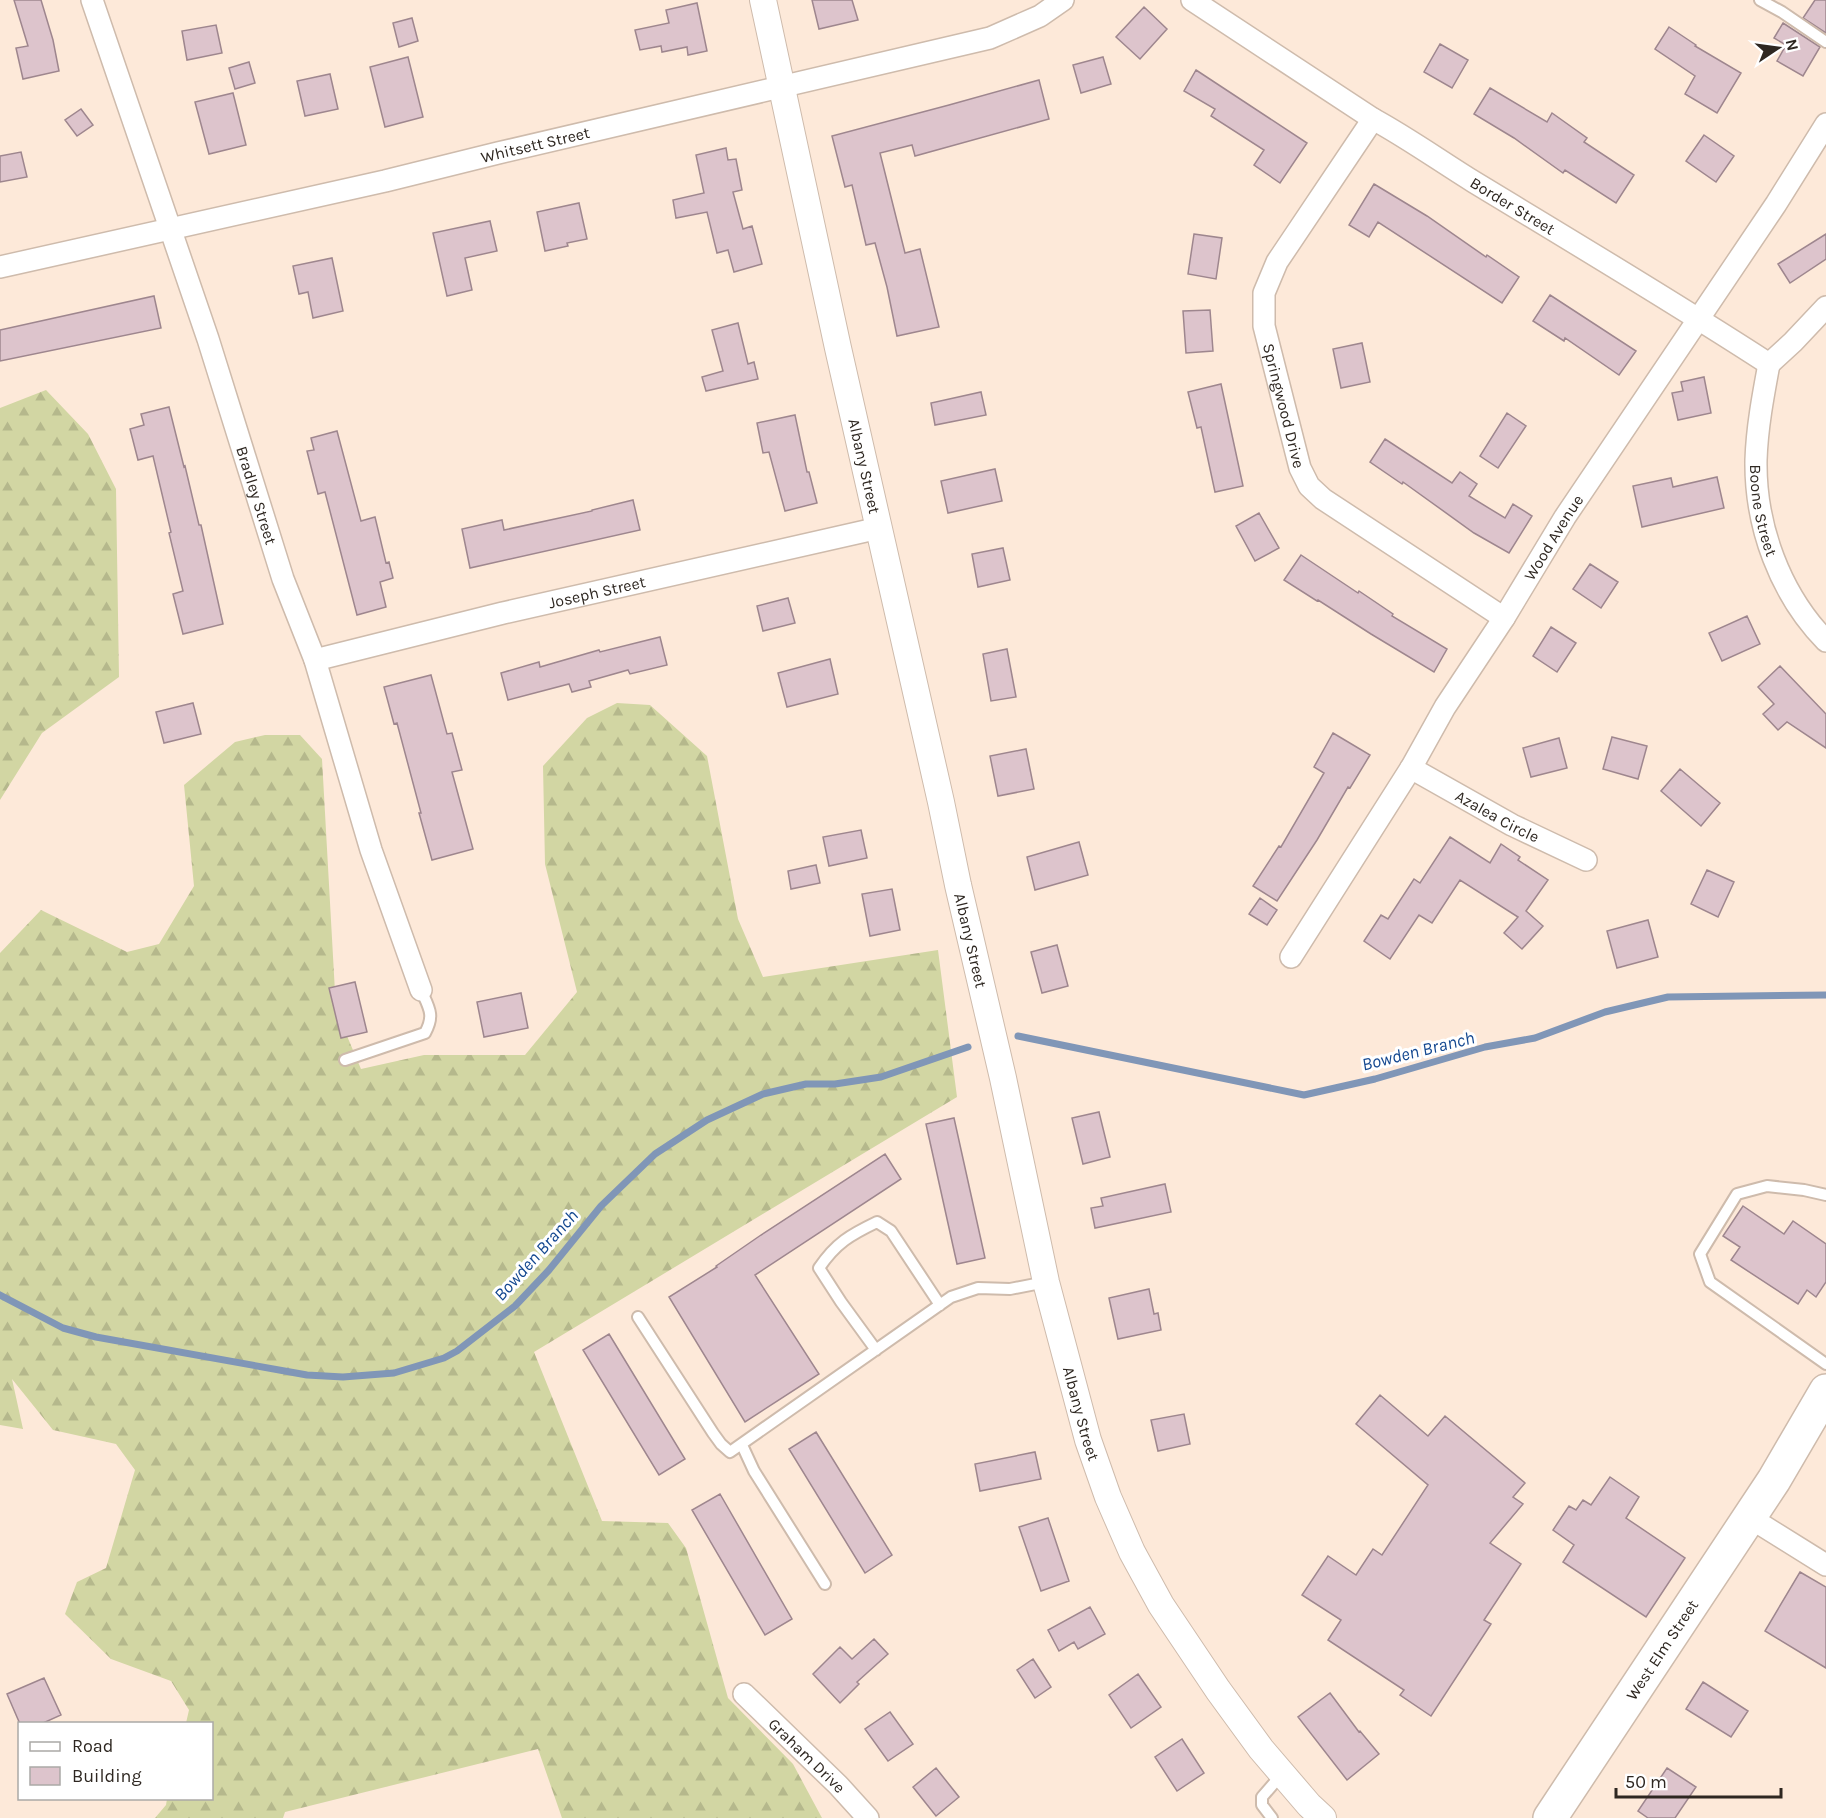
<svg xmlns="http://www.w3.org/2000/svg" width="1826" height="1818" font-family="Karla,sans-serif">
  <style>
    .forest { fill: url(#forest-firs) }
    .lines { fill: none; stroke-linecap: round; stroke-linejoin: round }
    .stream { stroke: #8096b7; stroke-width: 7 }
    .building { fill: #ddc4cc; stroke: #9e868e; stroke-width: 1.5 }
    .service-casing { stroke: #cebbac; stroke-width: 14 }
    .minor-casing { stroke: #cebbac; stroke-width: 24 }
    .tertiary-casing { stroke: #cebbac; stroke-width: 28 }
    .trunk-casing { stroke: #cebbac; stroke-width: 36 }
    .service { stroke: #fff; stroke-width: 10 }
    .minor { stroke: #fff; stroke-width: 21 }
    .tertiary { stroke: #fff; stroke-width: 26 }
    .trunk { stroke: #fff; stroke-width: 33 }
    .labels { text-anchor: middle; stroke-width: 6; stroke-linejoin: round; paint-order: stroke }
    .street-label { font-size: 16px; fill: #2e2721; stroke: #fff }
    .water-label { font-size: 18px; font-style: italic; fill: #144890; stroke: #fff }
  </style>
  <defs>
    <pattern id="forest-firs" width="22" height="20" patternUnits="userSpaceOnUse" patternTransform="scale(1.5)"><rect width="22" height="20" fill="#d2d6a3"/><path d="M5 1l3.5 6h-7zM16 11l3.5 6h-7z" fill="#b5b88c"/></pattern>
  </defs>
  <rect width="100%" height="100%" fill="#fde9d9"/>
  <path class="forest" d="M46 390 88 434 116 489 119 677 42 733 0 800V408Z
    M617 703 650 705 707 756 738 919 763 977 938 950 957 1097 534 1352 602 1521 668 1523 686 1548 728 1698 793 1764 822 1818H562L538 1749 285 1812 283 1818H155L166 1805 167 1799 212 1798V1724L186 1723 189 1710 171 1681 111 1659 65 1614 77 1582 106 1568 135 1470 116 1444 53 1430 12 1379 23 1429 0 1425V953L41 910 127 952 159 944 194 886 184 785 235 742 265 735H300L322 759 336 1010 361 1069 424 1055H525L577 992 545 864 543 766 587 718Z"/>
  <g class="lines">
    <path class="stream" d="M1018 1036 1304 1095 1375 1079 1485 1047 1535 1038 1605 1012 1668 997 1826 995
      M0 1295 63 1328 96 1337 307 1375 343 1377 394 1373 444 1358 457 1351 515 1306 549 1270 601 1206 655 1154 707 1120 763 1094 806 1084H835L881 1077 968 1047"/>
  </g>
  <path class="building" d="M14 0H41L53 40 59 71 23 79 16 48 28 46Z
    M812 0H852L858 20 819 29Z
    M1815 0H1826V33L1803 18Z
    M697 3 707 51 688 55 687 47 662 52 661 46 640 50 635 30 669 23 666 10Z
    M1144 7 1167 29 1140 59 1116 37Z
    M412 18 418 41 399 47 393 23Z
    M1783 23 1820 47 1803 76 1777 61 1786 45 1774 38Z
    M216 25 222 53 187 60 182 31Z
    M1669 27 1696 45 1695 46 1741 73 1717 113 1685 94 1695 76 1655 49Z
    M1440 44 1468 60 1452 88 1424 72Z
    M408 57 423 117 385 127 370 67Z
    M1103 57 1111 84 1081 93 1073 65Z
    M249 62 255 83 235 89 229 68Z
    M1196 70 1307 143 1280 183 1254 165 1264 150 1211 116 1215 109 1184 91Z
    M330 74 338 109 305 116 297 81Z
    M1039 80 1049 119 915 156 912 145 880 153 905 253 920 249 939 327 897 336 887 287 875 243 866 245 852 185 845 187 832 136 949 105Z
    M1490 88 1547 122 1552 113 1587 138 1584 142 1634 175 1616 203 1565 170 1563 173 1514 138 1474 114Z
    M233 93 246 145 209 154 195 102Z
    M81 109 93 125 77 136 65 120Z
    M1704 135 1734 156 1716 182 1686 161Z
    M726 148 728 160 736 159 742 190 733 192 743 229 752 226 762 264 734 272 728 250 717 253 707 212 676 218 673 200 704 193 696 155Z
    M21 152 27 177 0 182V156Z
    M1374 184 1427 216 1486 257 1487 255 1519 277 1502 303 1378 222 1369 237 1349 225Z
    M579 203 587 239 567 243 568 246 545 251 537 212Z
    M490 221 497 251 465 258 472 290 447 296 433 233Z
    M1194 234 1222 238 1216 279 1188 274Z
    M1826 234V259L1790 283 1778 264Z
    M332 258 343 311 313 318 308 292 299 294 293 266Z
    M1550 295 1636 351 1619 375 1565 338 1564 341 1533 321Z
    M154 296 161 328 0 361V330Z
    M1210 310 1213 351 1186 353 1183 311Z
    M738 323 748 364 754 362 758 379 706 391 702 377 723 371 712 330Z
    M1362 343 1370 382 1341 388 1333 349Z
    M1704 377 1711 413 1678 420 1672 393 1683 391 1681 382Z
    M1221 384 1243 486 1215 492 1201 427 1197 428 1188 392Z
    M981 392 986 415 935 425 931 403Z
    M169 407 184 467 185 466 199 525H201L223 624 183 634 173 594 183 591 169 533 171 532 153 456 138 460 130 429 144 425 141 414Z
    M1507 413 1526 426 1498 468 1480 456Z
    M795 415 807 472H809L817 503 785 511 769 452 763 453 757 423Z
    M337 431 361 521 375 517 386 563 389 562 393 578 380 582 386 607 357 615 325 492 318 494 307 451 314 450 311 438Z
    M1385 439 1452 483 1460 472 1477 484 1469 496 1505 518 1513 504 1532 516 1509 553 1474 533 1403 482 1402 484 1370 462Z
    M995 469 1002 501 948 513 941 481Z
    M1717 477 1724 508 1642 527 1633 486 1671 478 1673 487Z
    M633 500 640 530 470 568 462 529 502 520 504 530 592 511V510Z
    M1259 513 1279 548 1255 561 1236 526Z
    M1003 548 1010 580 978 587 972 554Z
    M1301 555 1358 593 1359 591 1393 614 1392 616 1447 649 1434 672 1371 634 1318 600 1317 601 1284 580Z
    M1590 564 1618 582 1601 608 1573 589Z
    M788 598 795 623 763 631 757 606Z
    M1747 616 1760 644 1722 661 1709 633Z
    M1551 627 1576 643 1557 672 1533 656Z
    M660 637 667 665 630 674 628 670 589 681 591 687 572 692 569 684 508 700 501 673 539 662 540 667 599 650 600 652Z
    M1007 649 1016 697 991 701 983 654Z
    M830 659 838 694 787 707 778 673Z
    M1780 666 1826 714V748L1787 722 1778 730 1763 714 1774 704 1758 687Z
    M431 675 447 734 452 733 462 770 452 772 473 849 432 860 419 813H421L397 723 394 724 384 687Z
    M193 703 201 734 164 743 156 712Z
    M1333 733 1370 755 1350 788 1348 787 1317 840 1277 901 1253 886 1279 846 1281 847 1324 773 1314 767Z
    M1612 737 1647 746 1638 779 1603 769Z
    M1559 738 1567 768 1531 777 1523 748Z
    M1026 749 1034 789 998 796 990 756Z
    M1680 769 1720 803 1701 826 1661 791Z
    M861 830 867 858 829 866 823 837Z
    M1450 837 1490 863 1501 844 1520 857 1518 860 1548 880 1526 911 1543 926 1522 949 1504 933 1518 917 1460 880 1432 923 1419 915 1390 959 1364 941 1381 915 1388 919 1414 879 1420 883Z
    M1079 842 1088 875 1035 890 1027 857Z
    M816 865 820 883 791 889 788 871Z
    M1707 870 1734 882 1718 917 1691 904Z
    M892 889 900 930 870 936 862 894Z
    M1260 898 1277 910 1267 925 1249 914Z
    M1648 920 1658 957 1617 968 1607 931Z
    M1057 945 1068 986 1042 993 1031 952Z
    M355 982 367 1032 341 1038 329 988Z
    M521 993 528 1028 484 1037 477 1002Z
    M1099 1112 1110 1157 1083 1164 1072 1118Z
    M954 1118 985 1258 957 1264 926 1124Z
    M885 1154 901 1179 755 1275 819 1374 745 1422 669 1297 717 1267 716 1266 761 1235Z
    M1165 1184 1171 1212 1095 1228 1091 1208 1103 1206 1101 1198Z
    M1743 1206 1784 1234 1793 1221 1826 1244V1282L1816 1297 1807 1290 1798 1304 1731 1260 1740 1247 1723 1236Z
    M1149 1289 1154 1314 1158 1313 1161 1330 1118 1339 1109 1298Z
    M609 1334 685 1459 659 1475 583 1350Z
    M1380 1395 1428 1436 1445 1416 1525 1483 1513 1497 1523 1504 1490 1543 1521 1564 1484 1620 1491 1624 1431 1716 1400 1695 1404 1690 1328 1640 1341 1620 1302 1595 1328 1556 1356 1575 1373 1549 1382 1555 1428 1485 1356 1424Z
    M1184 1414 1190 1444 1158 1451 1151 1420Z
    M816 1432 892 1555 865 1573 789 1449Z
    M1035 1452 1041 1479 980 1491 975 1464Z
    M1610 1477 1639 1497 1626 1518 1685 1558 1646 1617 1563 1562 1574 1545 1553 1530 1569 1506 1576 1510 1583 1500 1591 1505Z
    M720 1494 792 1619 765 1635 692 1510Z
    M1048 1518 1069 1581 1041 1591 1019 1527Z
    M1800 1572 1826 1587V1668L1765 1631Z
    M1090 1607 1105 1634 1078 1649 1074 1642 1059 1651 1048 1630Z
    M874 1639 888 1654 857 1682 859 1684 840 1703 813 1674 840 1647 852 1659Z
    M1033 1659 1051 1687 1035 1698 1017 1670Z
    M1138 1674 1161 1707 1131 1728 1109 1695Z
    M44 1678 61 1715 41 1724H20L7 1694Z
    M1703 1682 1748 1711 1731 1737 1686 1709Z
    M1330 1693 1359 1732 1360 1731 1379 1754 1347 1780 1298 1717Z
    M890 1712 913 1744 888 1761 865 1729Z
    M1182 1739 1204 1773 1177 1791 1155 1757Z
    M936 1768 959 1797 936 1816 913 1787Z
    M1667 1768 1696 1787 1675 1818H1648L1638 1811Z"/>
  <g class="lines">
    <g class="service-casing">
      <path id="service" d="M1760 0 1782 12 1826 42
        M345 1060 425 1033C435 1015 429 1008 421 990
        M1826 1195 1804 1190 1767 1186 1737 1194 1700 1254 1710 1282 1826 1364
        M638 1317 713 1433 721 1444 730 1452 951 1297 978 1288 1010 1289 1046 1282
        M876 1350 841 1302 819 1268C836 1243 850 1235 877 1222L891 1231 940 1305
        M742 1445 754 1471 825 1584
        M1272 1818 1262 1805V1797L1282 1774"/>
    </g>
    <g class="minor-casing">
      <g id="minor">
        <path id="s1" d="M92 0 208 339 283 579 315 660 371 850 421 990"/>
        <path id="s2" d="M1192 0 1373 119C1408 138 1440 161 1474 182 1573 242 1672 301 1769 364"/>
        <path id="s3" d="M1373 119 1277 262 1264 293V326L1300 468 1309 486 1323 499 1504 618"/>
        <path id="s4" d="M0 267 385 181 498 153 990 38 1040 16 1063 0"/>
        <path id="s5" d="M1769 364C1763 396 1757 428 1756 460 1755 526 1780 594 1826 641"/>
        <path d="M1769 364 1793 342 1826 307"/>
        <path id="s6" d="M315 660 503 613 879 528"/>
        <path id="s7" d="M1411 768 1512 825 1586 860"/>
        <path id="s8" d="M1291 957 1411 768 1445 707 1504 618 1565 517 1776 204 1826 124"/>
        <path d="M1749 1517 1826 1565"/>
        <path id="s9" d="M744 1694 838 1785 868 1818"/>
      </g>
    </g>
    <g class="tertiary-casing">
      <g id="tertiary">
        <path id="s10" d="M763 0 838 348 941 802 958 885 1003 1078 1046 1282 1088 1440 1108 1497 1132 1552 1161 1605 1218 1690 1261 1749 1309 1805 1323 1818"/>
      </g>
    </g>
    <g class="trunk-casing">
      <g id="trunk">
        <path id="s11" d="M1550 1818 1774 1480 1826 1391"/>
      </g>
    </g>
    <use href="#service" class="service"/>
    <use href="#minor" class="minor"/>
    <use href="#tertiary" class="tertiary"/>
    <use href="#trunk" class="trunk"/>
  </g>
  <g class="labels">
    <g class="street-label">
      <text dy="6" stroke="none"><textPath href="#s4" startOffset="549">Whitsett Street</textPath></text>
      <text dy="6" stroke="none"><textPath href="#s2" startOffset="381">Border Street</textPath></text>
      <text dy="6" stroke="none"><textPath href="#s3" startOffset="321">Springwood Drive</textPath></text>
      <text dy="6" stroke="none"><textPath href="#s10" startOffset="477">Albany Street</textPath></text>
      <text dy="6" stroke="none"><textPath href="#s1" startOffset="522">Bradley Street</textPath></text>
      <text dy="6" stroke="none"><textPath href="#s5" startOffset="148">Boone Street</textPath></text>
      <text dy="6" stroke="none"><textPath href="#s8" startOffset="495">Wood Avenue</textPath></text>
      <text dy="6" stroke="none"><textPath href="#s6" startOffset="290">Joseph Street</textPath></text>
      <text dy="6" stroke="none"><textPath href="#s7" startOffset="99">Azalea Circle</textPath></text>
      <text dy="6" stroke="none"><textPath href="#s10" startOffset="963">Albany Street</textPath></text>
      <text dy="6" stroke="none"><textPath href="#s10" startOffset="1449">Albany Street</textPath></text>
      <text dy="6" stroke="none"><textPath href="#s11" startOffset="202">West Elm Street</textPath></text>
      <text dy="6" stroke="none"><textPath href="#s9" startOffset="88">Graham Drive</textPath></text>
    </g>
    <g class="water-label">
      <text transform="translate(1418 1051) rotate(-14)" y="6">Bowden Branch</text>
      <text transform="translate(536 1255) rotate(-48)" y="6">Bowden Branch</text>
    </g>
  </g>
  <rect x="18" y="1722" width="195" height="78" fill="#ffffff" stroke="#aba9a6" stroke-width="1.5"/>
  <rect x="30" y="1742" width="30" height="9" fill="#ffffff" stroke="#aba9a6" stroke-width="1.5"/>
  <text x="72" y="1752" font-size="18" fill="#2e2721">Road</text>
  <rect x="30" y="1767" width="30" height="18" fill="#ddc4cc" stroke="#aba9a6" stroke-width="1.5"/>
  <text x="72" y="1782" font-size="18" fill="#2e2721">Building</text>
  <g transform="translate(1778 48) rotate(77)" stroke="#ffffff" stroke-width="4.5" paint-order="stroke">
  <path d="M0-4.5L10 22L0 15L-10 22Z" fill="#2e2721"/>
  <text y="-9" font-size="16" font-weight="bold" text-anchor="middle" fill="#2e2721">N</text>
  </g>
  <path d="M1616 1788v9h165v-9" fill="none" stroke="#2e2721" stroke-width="3"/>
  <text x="1625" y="1788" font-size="18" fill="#2e2721" stroke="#ffffff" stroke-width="4.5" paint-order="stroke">50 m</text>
</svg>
